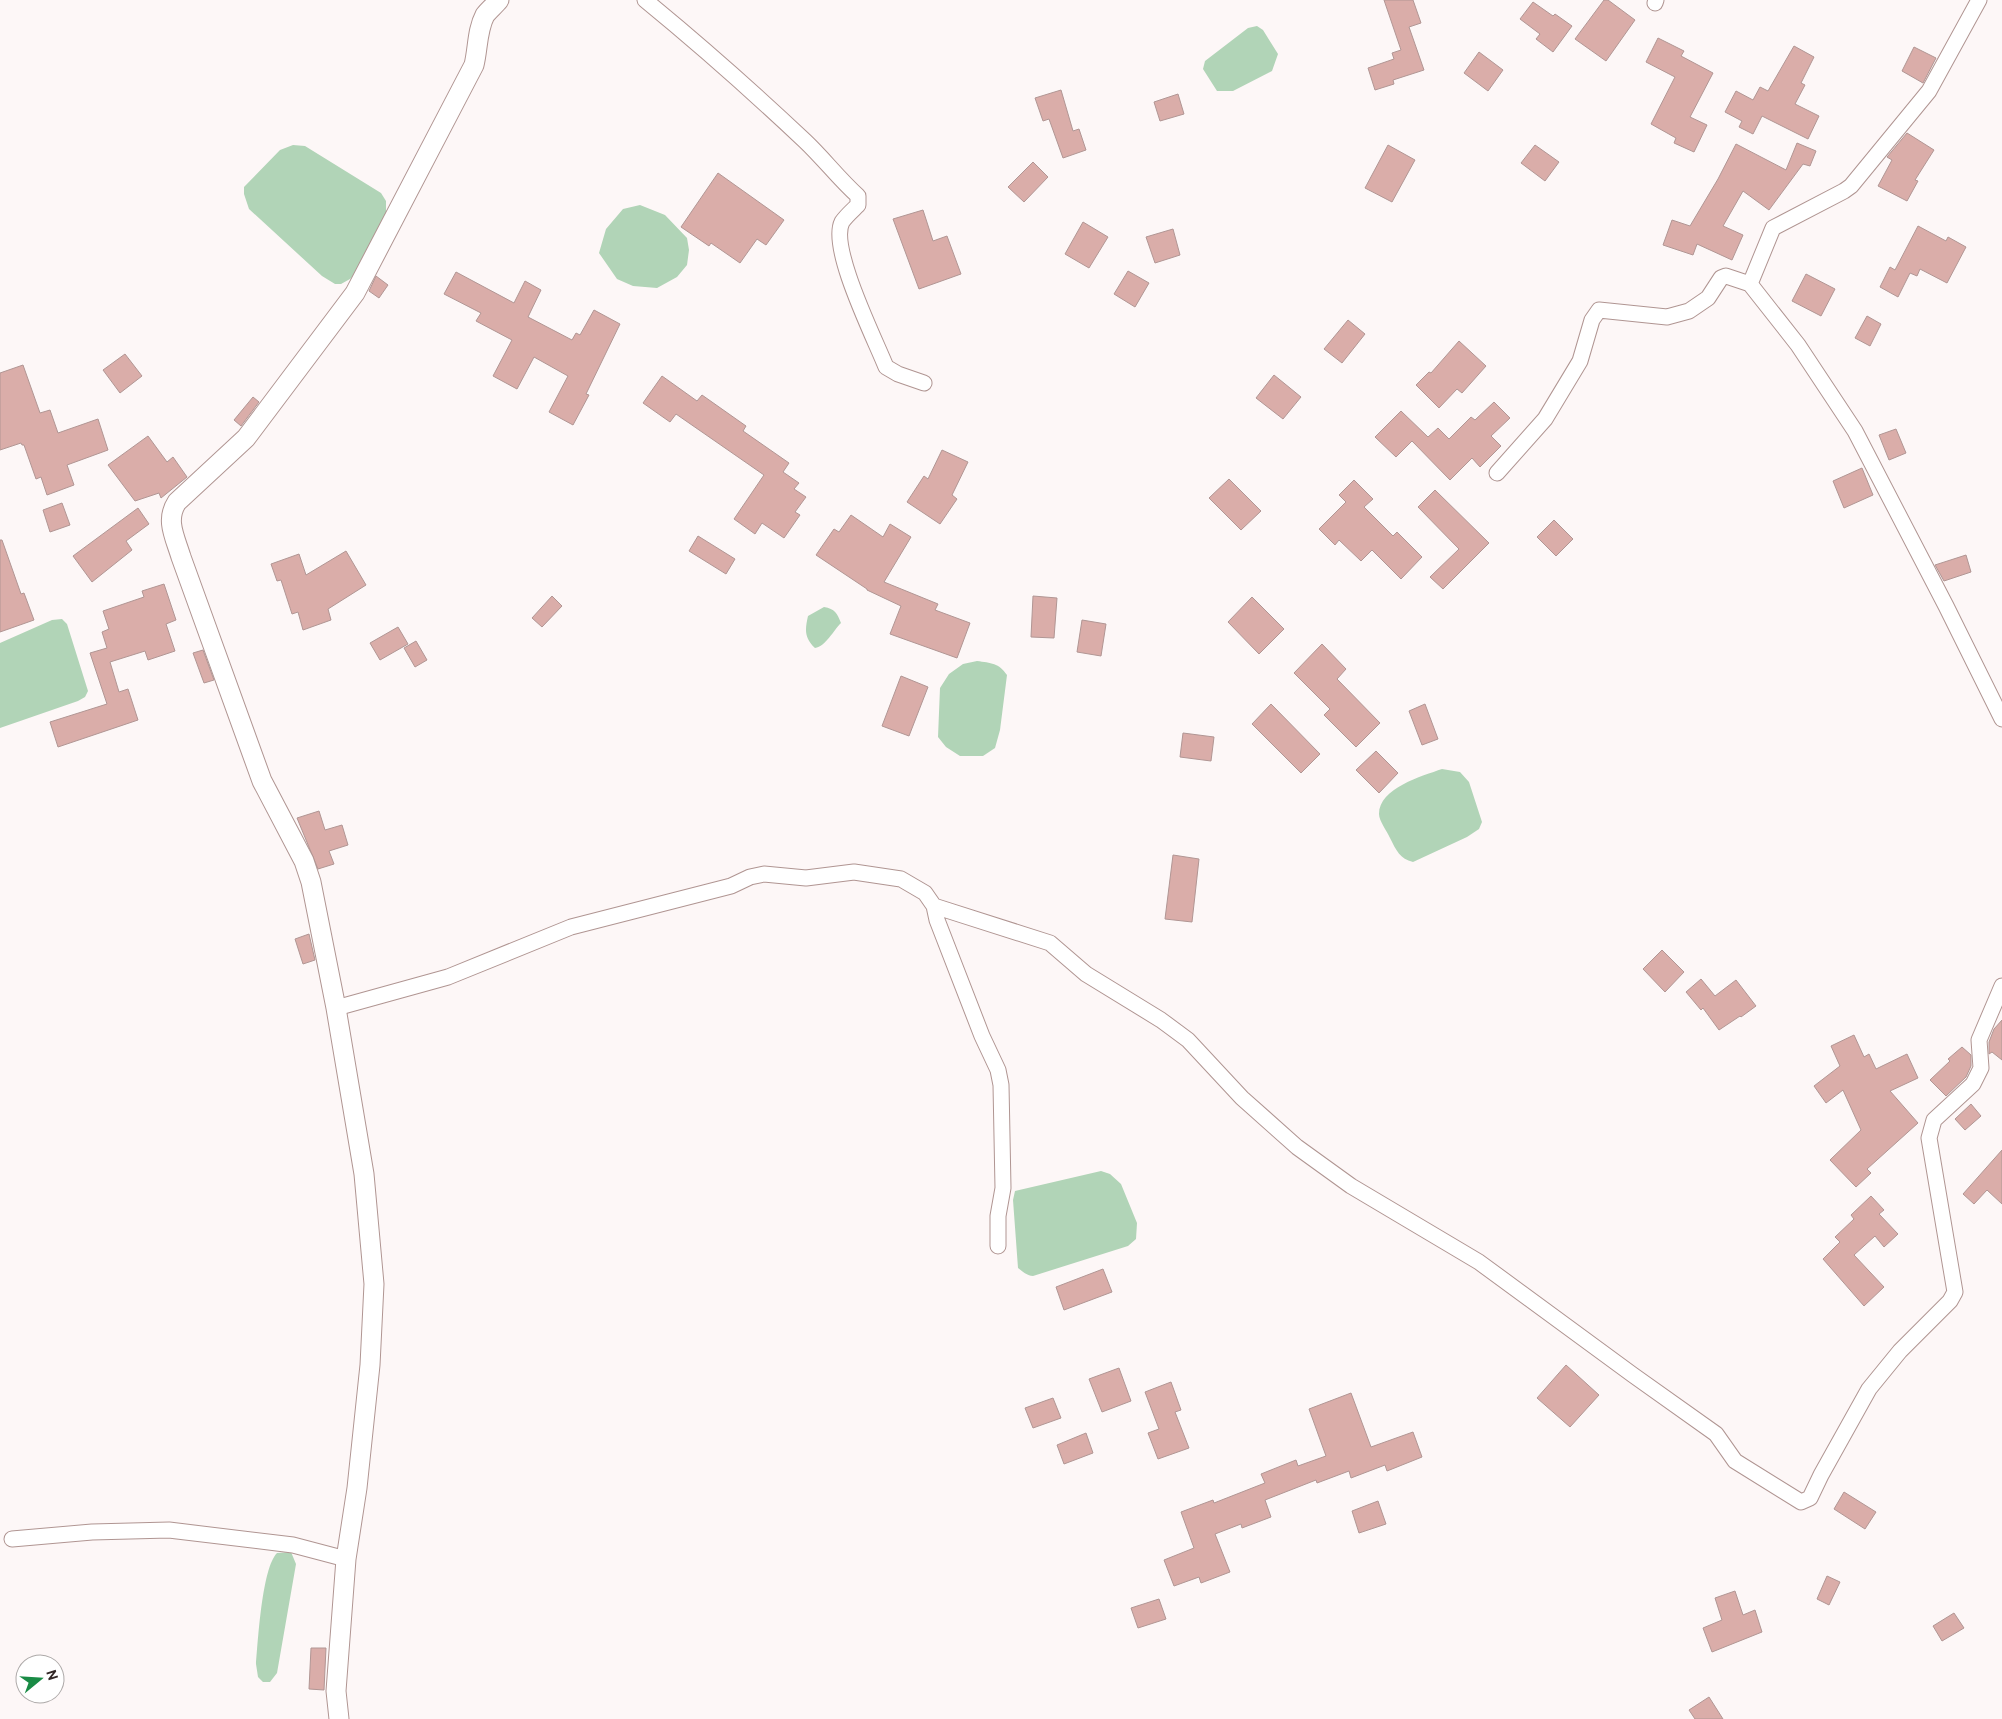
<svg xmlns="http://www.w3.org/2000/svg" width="2002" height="1719" font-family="Overpass,sans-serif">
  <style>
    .water { fill: #b1d4b7 }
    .building { fill: #daada9; stroke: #b19694 }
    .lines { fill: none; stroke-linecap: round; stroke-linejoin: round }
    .minor-casing { stroke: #b09592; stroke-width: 17 }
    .tertiary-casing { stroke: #b09592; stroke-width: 21 }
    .minor { stroke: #fff; stroke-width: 15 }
    .tertiary { stroke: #fff; stroke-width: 19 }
  </style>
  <rect width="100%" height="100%" fill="#fdf7f7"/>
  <path class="water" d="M1257 26 1263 30 1278 54 1272 71 1233 91H1217L1203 69 1205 61 1248 28Z
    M293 145 305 146 381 193 386 201V214L362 267 350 279 341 284H335L322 276 249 209 244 194V187L280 150Z
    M640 205 665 215 687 238 689 250 687 265 677 277 657 288 633 286 617 279 599 253 606 229 623 209Z
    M824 607C835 609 837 613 841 623 833 631 826 646 815 648 804 637 805 630 808 616Z
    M62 619 67 624 88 691 85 697 78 701 0 728V643L52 620Z
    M977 661C991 663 999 663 1007 675L1000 730 995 748 983 756H960L946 747 938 737 940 688 949 674 963 664Z
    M1442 769 1460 772 1469 782 1482 822 1479 829 1467 837 1413 862C1400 859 1396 850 1390 838 1387 831 1379 821 1379 814 1379 788 1422 776 1442 769Z
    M1101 1171 1110 1174 1121 1184 1137 1223 1136 1239 1128 1246 1033 1276C1026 1275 1023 1272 1018 1268L1013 1200 1015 1191Z
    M291 1552 296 1564 277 1673 270 1682H263L258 1677 256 1664C258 1641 262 1568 277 1553Z"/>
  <path class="building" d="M1384 0H1413L1421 23 1409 27 1424 70 1393 80 1394 84 1375 90 1368 68 1394 59 1392 53 1401 50Z
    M1604 0H1608L1635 20 1606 61 1575 39Z
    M1533 2 1553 16 1555 14 1572 26 1553 52 1536 39 1540 34 1520 19Z
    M1658 38 1684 51 1681 56 1713 73 1690 117 1707 125 1694 152 1674 143 1676 138 1651 124 1675 77 1646 62Z
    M1794 46 1814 57 1801 83 1805 85 1795 104 1819 116 1808 139 1762 116 1753 134 1739 127 1742 121 1725 112 1736 91 1753 100 1760 87 1768 91Z
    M1914 47 1936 58 1923 83 1902 71Z
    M1479 52 1503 70 1488 91 1464 73Z
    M1061 90 1073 131 1079 129 1086 150 1063 158 1049 119 1043 121 1035 98Z
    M1178 94 1184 114 1160 121 1154 102Z
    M1907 133 1934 150 1915 180 1918 181 1907 201 1878 186 1892 160 1887 157Z
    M1797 143 1816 151 1810 166 1803 164 1769 210 1743 191 1723 226 1743 235 1732 260 1697 244 1693 255 1663 245 1672 220 1690 226 1718 179 1736 144 1786 170Z
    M1388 145 1415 160 1392 202 1365 188Z
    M1535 145 1559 162 1545 181 1521 163Z
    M1033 162 1048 177 1024 202 1008 187Z
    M718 173 784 220 766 245 757 239 740 263 711 243 709 246 681 227Z
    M923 210 933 241 947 236 961 274 919 289 893 219Z
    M1083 222 1108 237 1089 268 1065 254Z
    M1918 226 1946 241 1948 237 1966 247 1947 283 1920 269 1917 276 1910 273 1898 297 1880 287 1890 267 1895 270Z
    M1173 229 1180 255 1155 263 1146 237Z
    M1128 271 1149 283 1135 307 1114 294Z
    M456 272 514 303 525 281 541 290 528 317 572 340 576 333 580 335 594 310 620 324 586 394 589 395 573 425 549 412 568 376 534 357 517 389 493 376 512 340 476 321 481 313 444 294Z
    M1806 274 1835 289 1821 316 1792 301Z
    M376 276 388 285 379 298 369 291Z
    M1867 316 1881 324 1870 346 1855 338Z
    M1348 320 1365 334 1342 363 1324 349Z
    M1459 341 1486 366 1462 393 1457 389 1439 408 1416 385 1429 372 1431 373Z
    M125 354 142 376 120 393 103 370Z
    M23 365 40 413 50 410 58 433 98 419 108 450 67 465 74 485 47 495 41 477 36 479 24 445H22L21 443 0 450V373Z
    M1274 375 1301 397 1283 419 1256 398Z
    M662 376 697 401 702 395 746 426 743 431 789 463 783 472 799 483 794 489 806 497 795 512 800 515 784 538 762 523 755 534 734 519 764 475 676 414 670 422 643 403Z
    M253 397 259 402 241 426 234 420Z
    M1494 402 1510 418 1491 436 1501 446 1480 467 1472 458 1450 480 1412 441 1396 457 1375 437 1401 411 1428 437 1438 428 1449 439 1471 417 1475 420Z
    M1896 429 1906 453 1889 460 1879 435Z
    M148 436 167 462 173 457 187 477 161 498 159 493 135 501 108 465Z
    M942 450 968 462 952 495 957 499 940 524 907 502 924 476 928 479Z
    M1862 468 1873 495 1844 508 1833 481Z
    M1229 479 1261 511 1241 530 1209 498Z
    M1354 480 1373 499 1364 507 1393 536 1397 532 1422 557 1401 579 1372 550 1361 561 1339 540 1335 545 1319 529 1346 502 1339 495Z
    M1435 490 1489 543 1443 589 1430 577 1459 549 1418 507Z
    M62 503 70 525 50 532 43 510Z
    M138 508 149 524 126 541 132 550 92 582 73 556Z
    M851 515 883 537 890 524 911 537 884 582 938 604 935 610 970 623 957 658 890 634 901 606 867 590V589L816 555 834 529 839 532Z
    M1554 520 1573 539 1556 556 1537 537Z
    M698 536 735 559 726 574 689 551Z
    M0 540H2L21 594 24 593 34 620 0 632Z
    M346 551 366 585 328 609 331 620 303 630 298 612 292 614 281 580 277 581 271 564 299 554 306 575Z
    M1966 555 1971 572 1944 581 1935 565Z
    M164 584 176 620 166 624 175 651 148 660 145 651 110 662 119 692 128 689 138 720 58 747 50 722 107 704 90 653 107 648 102 632 109 629 103 611 144 597 142 591Z
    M552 596 562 606 542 627 532 618Z
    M1033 596 1057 598 1054 638 1031 637Z
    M1252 597 1284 629 1259 654 1228 622Z
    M1082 620 1106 624 1101 656 1077 652Z
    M398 627 408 644 380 660 370 643Z
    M416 641 427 660 415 667 404 648Z
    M1322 644 1346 669 1337 679 1380 723 1356 747 1324 715 1330 709 1294 673Z
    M203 650 214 680 204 683 193 653Z
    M901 676 928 687 909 736 882 726Z
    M1271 704 1320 754 1301 773 1252 724Z
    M1425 704 1438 739 1422 745 1409 711Z
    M1183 733 1214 737 1211 761 1180 757Z
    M1376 751 1398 773 1379 793 1356 770Z
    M319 811 325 830 342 825 348 845 329 851 334 864 318 869 297 818Z
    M1173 855 1199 859 1192 922 1165 919Z
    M309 934 315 960 303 964 295 939Z
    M1662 950 1684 972 1665 992 1643 969Z
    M1701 979 1715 996 1736 980 1756 1006 1741 1017 1740 1016 1719 1030 1703 1008 1701 1010 1686 992Z
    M2002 1020V1060L1992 1052 1989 1054V1042L1994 1029Z
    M1854 1035 1864 1057 1869 1054 1876 1069 1907 1054 1918 1078 1890 1091 1918 1123 1867 1169 1871 1173 1856 1187 1830 1160 1861 1130 1843 1090 1826 1103 1814 1086 1840 1066 1831 1046Z
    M1962 1047 1971 1055V1066L1966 1077 1946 1096 1930 1080 1950 1061 1948 1059Z
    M1971 1104 1981 1116 1965 1130 1955 1119Z
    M2002 1150V1204L1987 1190 1974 1204 1963 1194Z
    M1871 1196 1884 1210 1879 1214 1898 1234 1884 1247 1875 1236 1854 1255 1884 1287 1864 1306 1823 1259 1840 1242 1835 1237 1854 1219 1851 1215Z
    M1103 1269 1112 1292 1064 1310 1056 1287Z
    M1566 1365 1599 1395 1570 1427 1537 1398Z
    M1119 1368 1131 1401 1102 1412 1089 1379Z
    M1171 1382 1181 1410 1175 1412 1189 1448 1158 1459 1148 1433 1159 1429 1145 1392Z
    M1351 1393 1371 1447 1413 1432 1422 1457 1387 1471 1385 1465 1351 1478 1349 1471 1317 1483 1316 1480 1265 1500 1271 1517 1242 1528 1241 1524 1215 1534 1230 1572 1201 1583 1199 1577 1174 1586 1164 1560 1194 1548 1181 1512 1213 1500 1214 1503 1265 1483 1261 1474 1296 1460 1298 1466 1326 1456 1309 1409Z
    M1053 1398 1061 1418 1033 1428 1025 1408Z
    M1086 1433 1093 1453 1064 1464 1057 1445Z
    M1844 1492 1876 1512 1865 1529 1834 1509Z
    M1378 1501 1386 1524 1359 1533 1352 1511Z
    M1827 1576 1840 1582 1829 1605 1817 1599Z
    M1735 1591 1743 1615 1755 1610 1762 1632 1712 1652 1703 1628 1722 1620 1715 1598Z
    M1159 1599 1166 1619 1138 1628 1131 1608Z
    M1954 1613 1964 1628 1942 1641 1933 1626Z
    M311 1648H326L324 1690 309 1689Z
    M1709 1697 1723 1719H1695L1689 1710Z"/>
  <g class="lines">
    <g class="minor-casing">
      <path id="minor" d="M645 0C700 45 753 92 805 141 824 159 839 179 858 196V205C853 210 846 216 842 222 829 248 875 339 886 367L898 374 924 383
        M1655 3 1656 0
        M1750 284 1773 228 1844 191 1851 186 1929 91 1979 0
        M1497 473 1545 419 1580 361 1592 320 1599 310 1667 317 1689 311 1708 298 1721 278 1726 276 1750 284 1798 345 1855 431 1946 606 2002 719
        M934 906 1050 943 1086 974 1161 1020 1188 1040 1242 1098 1297 1147 1351 1186 1479 1262 1633 1375 1716 1434 1735 1461 1801 1502 1810 1498 1821 1475 1869 1389 1900 1351 1950 1301 1955 1292 1929 1138 1934 1120 1973 1084 1981 1068 1979 1040 2002 986
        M336 1008 448 977 571 927 731 886 750 877 764 874 806 878 854 872 901 879 925 893 934 906 937 920 982 1036 998 1070 1001 1085 1003 1188 998 1216V1246
        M12 1539 92 1532 169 1530 293 1545 346 1559"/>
    </g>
    <g class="tertiary-casing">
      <path id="tertiary" d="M339 1719 336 1691 346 1559 357 1488 370 1365 374 1284 364 1174 336 1008 311 882 304 861 262 781 181 557C175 537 165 520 177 502L246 438 355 293 474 65C478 49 477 30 485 15 489 10 495 5 499 0"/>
    </g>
    <use href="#minor" class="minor"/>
    <use href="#tertiary" class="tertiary"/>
  </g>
  <g transform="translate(40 1679) rotate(72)"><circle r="24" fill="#ffffff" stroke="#ada9a8"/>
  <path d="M0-4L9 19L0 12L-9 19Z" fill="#198b45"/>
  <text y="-8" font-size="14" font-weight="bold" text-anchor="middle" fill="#322726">N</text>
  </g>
</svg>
